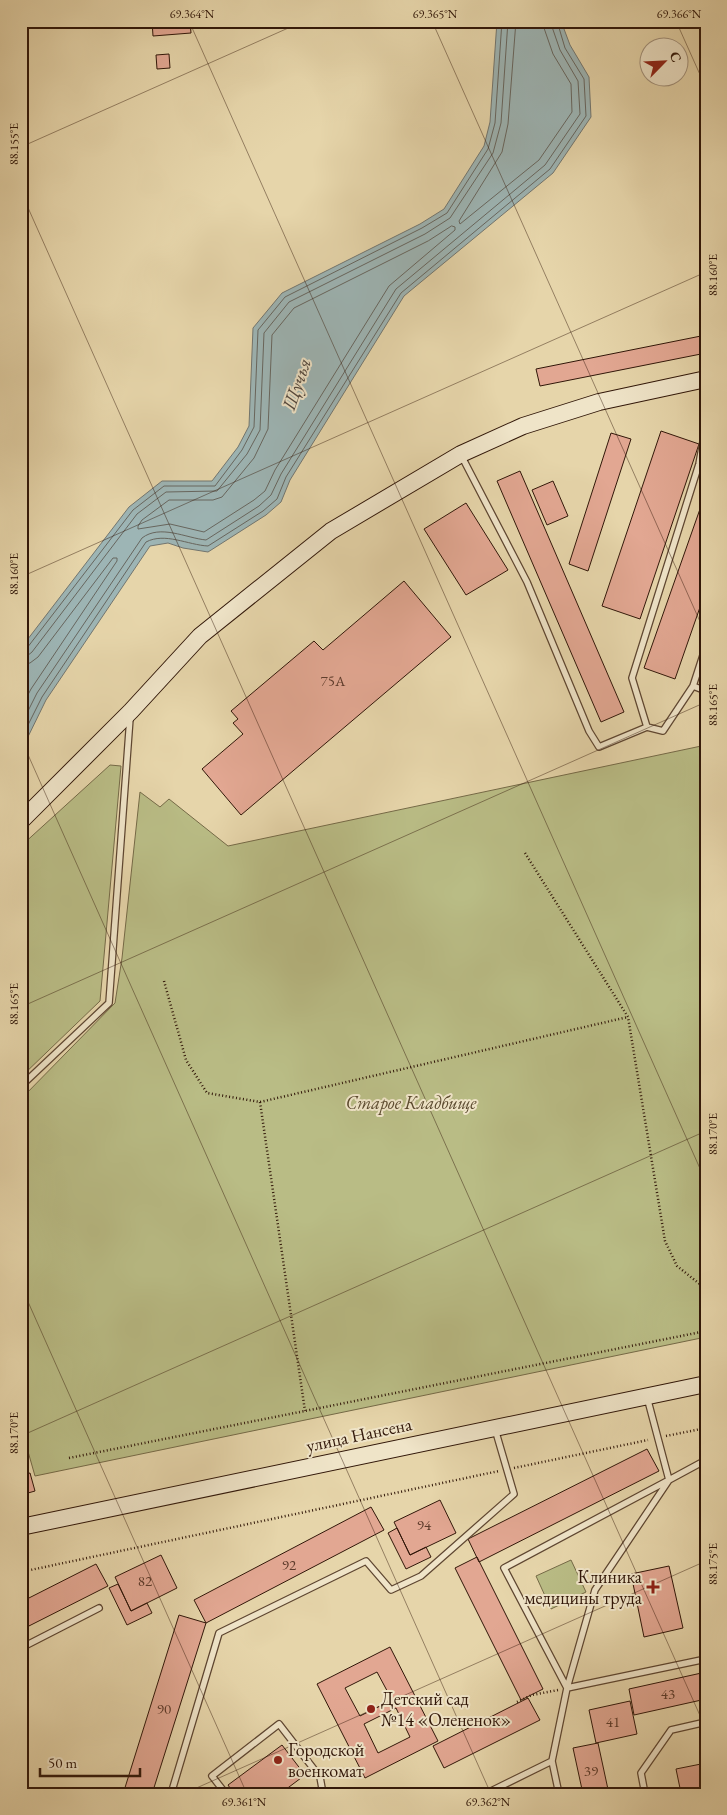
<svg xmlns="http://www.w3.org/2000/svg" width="727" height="1815" font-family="'EB Garamond',serif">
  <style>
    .green { fill: #b9bc85; stroke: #756a47 }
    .water { fill: #9db5b5; stroke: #727670 }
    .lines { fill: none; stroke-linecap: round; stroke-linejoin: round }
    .shore { stroke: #67665f; stroke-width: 1 }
    .building { fill: #e2a792; stroke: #311709; fill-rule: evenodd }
    .lane-casing { stroke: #5e4631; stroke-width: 8 }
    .secondary-casing { stroke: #311709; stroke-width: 18 }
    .path { stroke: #311709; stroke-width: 2.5; stroke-dasharray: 1 2.5; stroke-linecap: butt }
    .lane { stroke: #efe4c8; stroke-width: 5.5 }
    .secondary { stroke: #efe4c8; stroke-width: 16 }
    .ticks { fill: none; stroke: #311709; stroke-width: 1; stroke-opacity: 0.45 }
    .poi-dot { fill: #8f2418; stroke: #efe4c8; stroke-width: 2 }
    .labels { text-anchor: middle; stroke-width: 4; stroke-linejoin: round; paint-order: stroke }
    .number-label { font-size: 15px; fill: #5d3b2b }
    .park-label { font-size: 18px; font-style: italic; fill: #5a492e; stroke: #efe4c8 }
    .street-label { font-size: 18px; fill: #311709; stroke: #efe4c8 }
    .poi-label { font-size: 18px; fill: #311709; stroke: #efe4c8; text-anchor: start }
    .water-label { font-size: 19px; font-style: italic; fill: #51463d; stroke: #efe4c8 }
    .neatline { fill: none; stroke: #311709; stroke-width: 2 }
    .ticks-label { font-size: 12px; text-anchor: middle; fill: #311709 }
  </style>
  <rect width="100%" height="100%" fill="#e6d5aa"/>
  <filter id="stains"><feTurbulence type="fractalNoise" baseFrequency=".004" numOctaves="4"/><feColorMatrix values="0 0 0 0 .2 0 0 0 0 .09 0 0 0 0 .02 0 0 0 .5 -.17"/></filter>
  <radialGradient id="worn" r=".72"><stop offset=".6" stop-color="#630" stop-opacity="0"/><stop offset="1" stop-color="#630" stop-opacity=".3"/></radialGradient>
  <path class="green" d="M706 745V1337L35 1476 21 1427V1099L115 1003 122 958 140 792 160 807 169 799 228 846Z
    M110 765 121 766 100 1001 21 1077V846Z
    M571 1560 586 1592 551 1609 536 1576Z"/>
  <path class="water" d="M497 21H561L570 45 589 77 591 117 553 173 404 296 290 480 281 502 266 515 208 552 183 548 168 543 150 546 46 700 21 751V648L129 507 162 481H212L238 447 249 426 253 328 282 293 420 224 444 209 484 146 490 122Z"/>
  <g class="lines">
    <path class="shore" d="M516 21 508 124 502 152 459 221 460 224 539 160 572 112 571 84 553 54 544 28 543 21
      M452 226 455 227V230L389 286 275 470 265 491 254 500 204 532 170 524 138 529V526L142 520 169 500H213L222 497 254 458 268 429 272 335 294 308 428 241Z
      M21 650 27 648 133 510 164 486H215L242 450 254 427 258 330 285 297 422 228 447 213 488 149 495 123 502 21
      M21 656H27L32 652 137 514 166 492 217 491 247 454 260 430 264 333 289 302 425 234 450 218 493 153 501 123 508 21
      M21 664 30 663 38 657 113 558H117V561L31 689 21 708
      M21 725 37 693 142 538C160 524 186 538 206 540L259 506 271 495 281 474 396 289 545 165 580 114 578 81 560 50 550 21
      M21 739 42 697 146 542C165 532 188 545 208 546L263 511 277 499 286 477 401 293 550 169 586 116 584 79 565 48 557 21"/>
  </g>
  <path class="building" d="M152 21H190L191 33 153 36Z
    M169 54 170 68 157 69 156 55Z
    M706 335V353L540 386 536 369Z
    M661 431 699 444 640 619 602 606Z
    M611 433 631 439 588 571 569 564Z
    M520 471 624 712 601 722 497 481Z
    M553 481 568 516 547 525 532 490Z
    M706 492V590L675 679 644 668Z
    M466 503 508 570 466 595 424 529Z
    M404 581 451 637 241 815 202 769 243 734 233 723 238 719 231 711 314 641 323 650Z
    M647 1449 659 1471 479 1562 468 1539Z
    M30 1473 35 1491 21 1495V1475Z
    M440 1500 456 1533 410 1555 394 1522Z
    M371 1507 384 1530 206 1623 194 1600Z
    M397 1528 410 1555 426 1547 431 1557 406 1569 388 1533Z
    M161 1555 177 1588 131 1611 115 1577Z
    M477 1557 543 1689 521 1700 455 1568Z
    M96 1564 108 1586 21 1630V1602Z
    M669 1566 683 1628 644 1637 631 1574Z
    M118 1584 131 1611 147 1603 152 1613 127 1625 109 1588Z
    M179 1615 206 1623 152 1794H123Z
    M390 1647 438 1741 365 1778 317 1684ZM377 1672 392 1700 360 1716 345 1688ZM396 1708 410 1737 378 1753 364 1724Z
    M706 1672V1699L634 1715 629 1689Z
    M528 1698 540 1720 444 1768 433 1746Z
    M630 1701 637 1734 596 1743 589 1710Z
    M598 1743 609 1794H583L573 1748Z
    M282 1745 305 1775 285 1790 288 1794H234L228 1785Z
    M706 1763V1787L681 1793 676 1769Z"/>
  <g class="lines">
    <g class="lane-casing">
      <path id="lane" d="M461 455 527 582 589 731 599 747 647 727
        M706 646 693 686 706 691
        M693 686 663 731 647 727 632 678 699 464 706 425
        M21 1086 109 1003 130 718
        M706 1460 669 1480 595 1590 567 1688 706 1659
        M21 1648 99 1608
        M171 1794 219 1633 366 1561 391 1590 421 1576 514 1494 495 1429
        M226 1794 212 1776 279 1724 320 1777 323 1794
        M485 1794 552 1761
        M559 1794 552 1761 567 1688 504 1568 669 1480 647 1397
        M645 1794 641 1773 671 1730 706 1722"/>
    </g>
    <g class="secondary-casing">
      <path id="secondary" d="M21 821 131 711 200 636 331 531 461 454 523 426 599 402 706 379
        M21 1527 706 1384"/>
    </g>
    <path class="path" d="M525 853 628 1017 665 1241 677 1266 706 1289
      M164 981 186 1060 207 1093 260 1102 628 1017
      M260 1102 305 1411
      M666 1436 706 1428
      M69 1458 706 1331
      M514 1468 648 1440
      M21 1572 499 1471
      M517 1702 532 1695 558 1690"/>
    <use href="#lane" class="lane"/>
    <use href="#secondary" class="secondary"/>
  </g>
  <path class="ticks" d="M189 21 706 1182M432 21 706 635M676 21 706 88M21 147 304 21M21 192 706 1729M21 577 706 272M21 739 491 1794M21 1007 706 702M21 1286 247 1794M21 1436 706 1131M183 1794 706 1561"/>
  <g class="poi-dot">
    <path d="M650.5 1579.5h5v5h5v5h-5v5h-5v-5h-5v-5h5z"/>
    <circle cx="371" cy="1709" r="5"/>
    <circle cx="278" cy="1760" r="5"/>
  </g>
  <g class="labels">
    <g class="number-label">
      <text x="333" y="686">75А</text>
      <text x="424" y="1530">94</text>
      <text x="289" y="1570">92</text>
      <text x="145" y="1586">82</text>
      <text x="668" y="1699">43</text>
      <text x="164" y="1714">90</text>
      <text x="613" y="1727">41</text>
      <text x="591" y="1776">39</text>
    </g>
    <g class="park-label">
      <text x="411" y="1109">Старое Кладбище</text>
    </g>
    <g class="street-label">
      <text transform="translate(359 1435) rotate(-12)" y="6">улица Нансена</text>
    </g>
    <g class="poi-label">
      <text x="642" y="1583" text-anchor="end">Клиника<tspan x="642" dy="21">медицины труда</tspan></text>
      <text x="381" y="1705">Детский сад<tspan x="381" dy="21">№14 «Олененок»</tspan></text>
      <text x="288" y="1756">Городской<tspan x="288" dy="21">военкомат</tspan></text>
    </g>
    <g class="water-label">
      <text transform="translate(296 384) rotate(-71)" y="7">Щучья</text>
    </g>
  </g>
  <rect width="727" height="1815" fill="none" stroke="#e6d5aa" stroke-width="55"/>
  <g transform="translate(664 62) rotate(66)"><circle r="24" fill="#efe4c8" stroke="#a3927c"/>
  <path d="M0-4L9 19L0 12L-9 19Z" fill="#8f2418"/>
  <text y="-8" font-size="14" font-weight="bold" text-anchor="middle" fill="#311709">С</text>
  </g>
  <path d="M40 1768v8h100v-8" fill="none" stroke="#311709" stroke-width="2.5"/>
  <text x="48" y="1768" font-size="15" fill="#311709" stroke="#efe4c8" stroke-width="4" paint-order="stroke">50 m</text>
  <rect x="28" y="28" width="672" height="1760" class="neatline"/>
  <g class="ticks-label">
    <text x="192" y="18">69.364°N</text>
    <text x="435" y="18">69.365°N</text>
    <text x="679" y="18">69.366°N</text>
    <text transform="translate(14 144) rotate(-90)" y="4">88.155°E</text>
    <text transform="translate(713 275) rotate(-90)" y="4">88.160°E</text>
    <text transform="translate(14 574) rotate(-90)" y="4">88.160°E</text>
    <text transform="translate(713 705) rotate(-90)" y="4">88.165°E</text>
    <text transform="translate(14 1004) rotate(-90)" y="4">88.165°E</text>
    <text transform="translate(713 1134) rotate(-90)" y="4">88.170°E</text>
    <text transform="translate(14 1433) rotate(-90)" y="4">88.170°E</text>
    <text transform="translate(713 1564) rotate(-90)" y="4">88.175°E</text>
    <text x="244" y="1806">69.361°N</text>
    <text x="488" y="1806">69.362°N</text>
  </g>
  <rect width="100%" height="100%" filter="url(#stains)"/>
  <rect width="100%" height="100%" fill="url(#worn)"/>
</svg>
